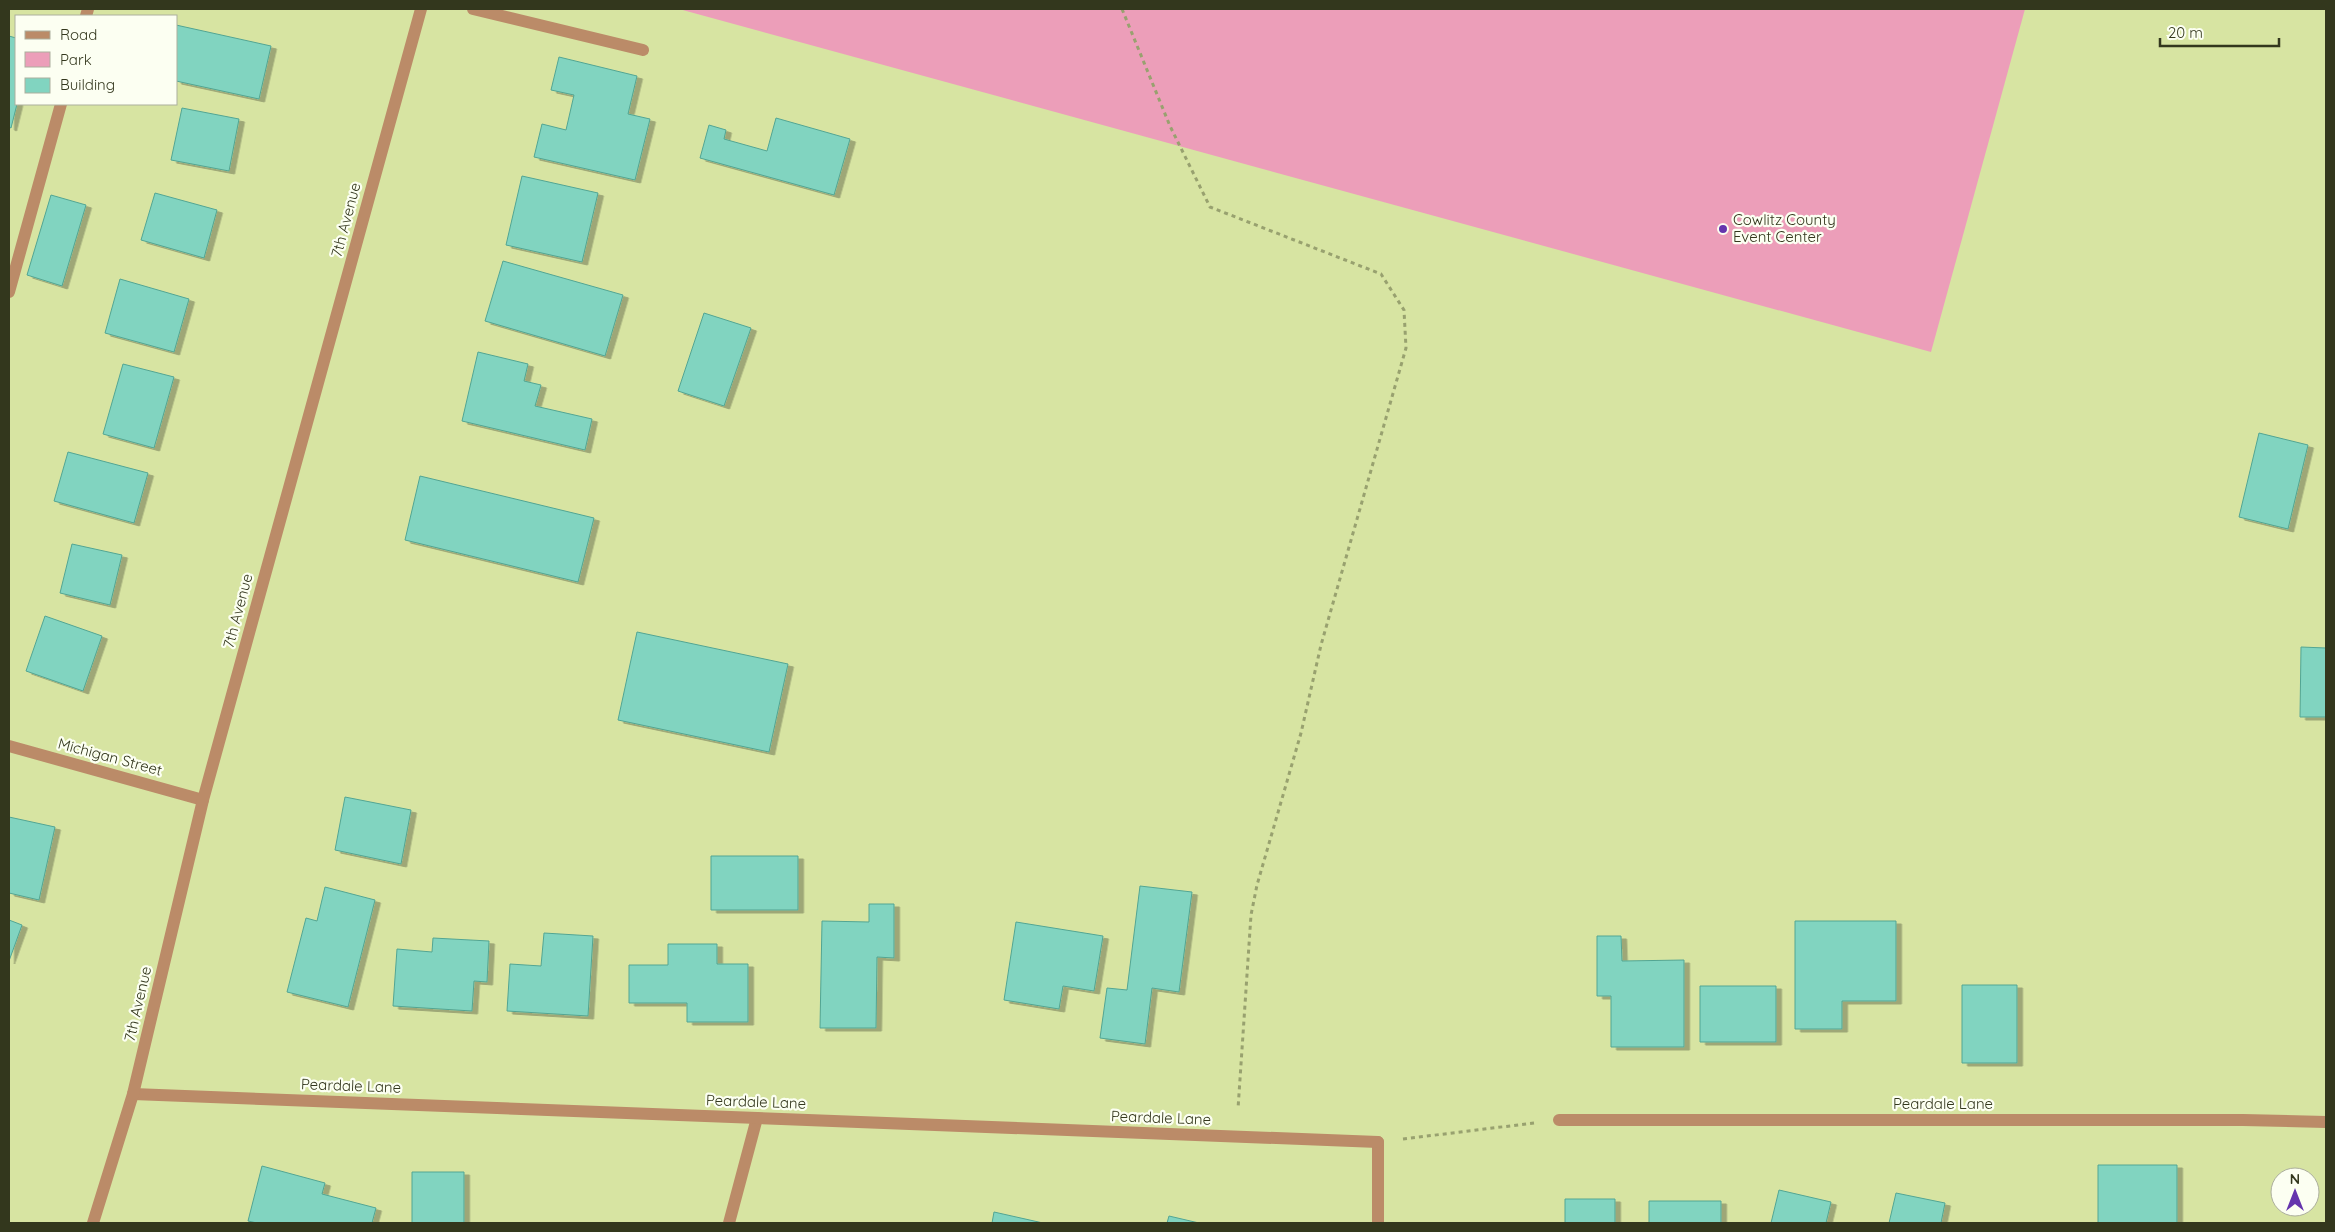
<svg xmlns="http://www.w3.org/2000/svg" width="2335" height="1232" font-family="Quicksand,sans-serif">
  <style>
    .green { fill: #ec9eb9 }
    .building { fill: #81d4c0; stroke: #52a593; filter: url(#shadow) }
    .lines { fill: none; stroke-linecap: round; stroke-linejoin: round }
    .path { stroke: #98a16f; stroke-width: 3; stroke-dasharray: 4 4; stroke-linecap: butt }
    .service { stroke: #bb8b68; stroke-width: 12 }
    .minor { stroke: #bb8b68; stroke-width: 12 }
    .tertiary { stroke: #bb8b68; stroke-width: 12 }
    .poi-dot { fill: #6535ad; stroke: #fcfff2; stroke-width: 2 }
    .labels { text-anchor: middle; stroke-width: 4.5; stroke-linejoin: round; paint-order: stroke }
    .street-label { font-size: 15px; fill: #33371d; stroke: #fcfff2 }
    .poi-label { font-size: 15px; fill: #33371d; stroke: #fcfff2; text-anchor: start }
  </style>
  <defs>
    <filter id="shadow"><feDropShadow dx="5.5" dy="3" stdDeviation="0" flood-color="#0004"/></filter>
  </defs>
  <rect width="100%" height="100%" fill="#d7e4a2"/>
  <path class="green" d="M679 9H2025L1931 352Z"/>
  <path class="building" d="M176 25 271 46 259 99 176 81Z
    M9 36 16 38 17 104 11 128 9 127Z
    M559 57 637 76 628 114 650 119 635 180 534 157 542 124 566 130 574 95 551 90Z
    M182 108 239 119 229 171 171 160Z
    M776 118 850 139 834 195 700 158 709 125 726 130 724 139 767 151Z
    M522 176 598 193 582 262 506 245Z
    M155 193 217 210 204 258 141 240Z
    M51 195 86 205 62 286 27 275Z
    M503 261 623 295 605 356 485 321Z
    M120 279 189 299 174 352 105 333Z
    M704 313 751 328 724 406 678 391Z
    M478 352 528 364 524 381 541 385 535 406 592 419 585 450 462 421Z
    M123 364 174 377 154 448 103 434Z
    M2259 433 2308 445 2288 529 2239 517Z
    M68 452 148 473 134 523 54 501Z
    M420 476 594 518 578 582 405 540Z
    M72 544 122 555 110 605 60 593Z
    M45 616 102 636 83 691 26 671Z
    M637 632 788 664 769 752 618 720Z
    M2301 647 2326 648V717H2300Z
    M345 797 411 810 401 864 335 850Z
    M9 817 55 827 39 900 9 893Z
    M711 856H798V910H711Z
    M1140 886 1192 892 1179 992 1152 988 1145 1044 1100 1038 1107 988 1127 990Z
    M325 887 375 900 348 1007 287 992 306 918 317 921Z
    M869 904H894V958L877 957 876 1028H820L822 921 869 922Z
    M9 920 22 925 9 961Z
    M1795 921H1896V1001H1842V1029H1795Z
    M1016 922 1103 936 1094 991 1063 986 1059 1009 1004 1000Z
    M544 933 593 936 588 1016 507 1011 510 964 541 966Z
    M1597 936H1621L1622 961 1684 960V1047H1611V996H1597Z
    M433 938 489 941 487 982 474 981 472 1011 393 1006 397 949 432 952Z
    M668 944H717V964H748V1022H687V1003H629V965H668Z
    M1962 985H2017V1063H1962Z
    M1700 986H1776V1042H1700Z
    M2098 1165H2177V1223H2098Z
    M262 1166 325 1183 322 1194 376 1208 372 1223H257L248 1221Z
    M412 1172H464V1223H412Z
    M1779 1190 1831 1202 1826 1223H1771Z
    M1896 1193 1945 1203 1941 1223H1889Z
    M1565 1199H1615V1223H1565Z
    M1649 1201H1721V1223H1649Z
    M994 1212 1043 1223H992Z
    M1169 1216 1199 1223H1167Z"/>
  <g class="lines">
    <path class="path" d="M1122 9 1170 126 1210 207 1381 274 1404 310 1406 348 1321 645 1301 733 1257 885 1251 915 1238 1109
      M1403 1139 1534 1123"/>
    <path class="service" d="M86 16 88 9
      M9 292 61 104
      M1378 1142V1223
      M729 1223 757 1118"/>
    <path class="minor" d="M473 9 643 50
      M9 746 203 800
      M133 1094 1378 1142
      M1559 1120H2243L2326 1122"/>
    <path class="tertiary" d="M93 1223 133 1094 203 800 421 9"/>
  </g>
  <circle class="poi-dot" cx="1723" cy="229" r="5"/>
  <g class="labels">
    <g class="street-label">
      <text transform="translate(346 220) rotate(-75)" y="5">7th Avenue</text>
      <text transform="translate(238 611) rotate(-75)" y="5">7th Avenue</text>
      <text transform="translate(110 757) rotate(15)" y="5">Michigan Street</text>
      <text transform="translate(138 1004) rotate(-77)" y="5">7th Avenue</text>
      <text transform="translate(351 1086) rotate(2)" y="5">Peardale Lane</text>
      <text transform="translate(756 1102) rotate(2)" y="5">Peardale Lane</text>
      <text x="1943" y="1109">Peardale Lane</text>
      <text transform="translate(1161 1118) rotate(2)" y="5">Peardale Lane</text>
    </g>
    <g class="poi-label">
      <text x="1733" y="225">Cowlitz County<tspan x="1733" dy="17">Event Center</tspan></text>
    </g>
  </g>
  <rect width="2335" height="1232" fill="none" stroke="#33371d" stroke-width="20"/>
  <rect x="15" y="15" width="162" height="90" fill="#fcfff2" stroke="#acaf9d"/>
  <rect x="25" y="31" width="25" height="8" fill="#bb8b68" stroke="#acaf9d"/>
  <text x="60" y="40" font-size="15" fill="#33371d">Road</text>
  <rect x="25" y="52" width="25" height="15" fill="#ec9eb9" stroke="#acaf9d"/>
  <text x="60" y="65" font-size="15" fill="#33371d">Park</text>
  <rect x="25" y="78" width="25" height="15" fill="#81d4c0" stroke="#acaf9d"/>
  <text x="60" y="90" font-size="15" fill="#33371d">Building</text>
  <g transform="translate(2295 1192)"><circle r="24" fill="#fcfff2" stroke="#acaf9d"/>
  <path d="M0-4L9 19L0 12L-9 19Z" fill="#6535ad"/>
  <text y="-8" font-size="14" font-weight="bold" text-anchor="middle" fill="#33371d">N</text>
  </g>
  <path d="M2160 38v8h119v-8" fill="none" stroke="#33371d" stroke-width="2.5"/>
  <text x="2168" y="38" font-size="15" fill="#33371d" stroke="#fcfff2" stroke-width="4" paint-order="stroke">20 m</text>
</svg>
